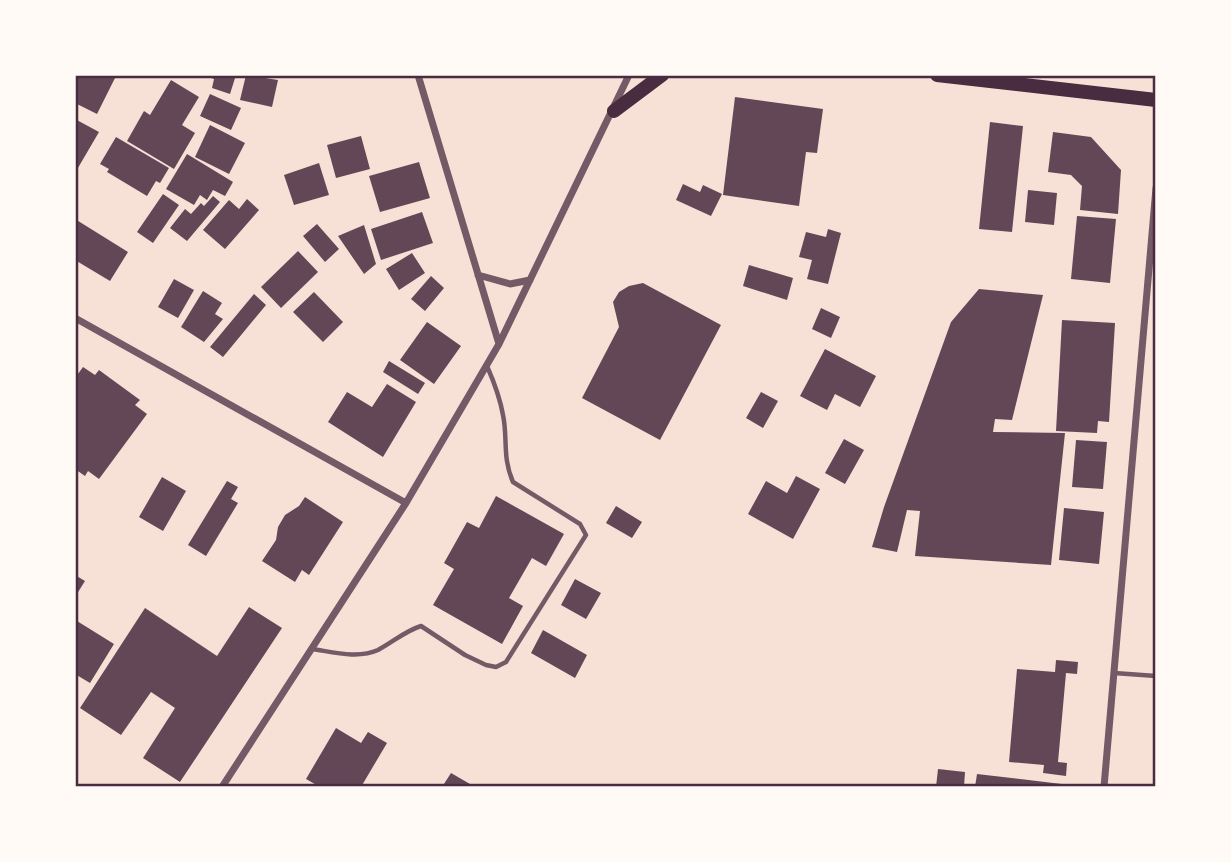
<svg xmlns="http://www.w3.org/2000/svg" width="1231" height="862" font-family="Karla,sans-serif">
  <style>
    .building { fill: #644757 }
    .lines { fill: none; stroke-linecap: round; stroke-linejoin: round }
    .service { stroke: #755966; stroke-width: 4.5 }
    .minor { stroke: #755966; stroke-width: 7 }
    .secondary { stroke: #4a2c40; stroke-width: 14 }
    .neatline { fill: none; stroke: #4a2c40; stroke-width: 2.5 }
  </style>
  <rect width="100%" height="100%" fill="#f7e1d7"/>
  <path class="building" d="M75 75 116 76 97 114 75 103Z
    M203 75H236L230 94 212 88 214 79Z
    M246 75 278 80 272 107 240 100Z
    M171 80 199 97 182 125 195 133 174 169 127 141 144 111 150 115Z
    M210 94 241 108 231 130 200 116Z
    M735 97 823 109 817 153 806 152 799 206 723 195Z
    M75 119 99 132 75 173Z
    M990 122 1023 126 1012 232 979 229Z
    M210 125 245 143 229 174 195 157Z
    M1053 132 1091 137 1121 170 1118 214 1080 210 1082 186 1071 175 1048 172Z
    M361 136 370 169 336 178 327 145Z
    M116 137 169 168 160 183 156 181 147 196 107 172 109 169 100 164Z
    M187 154 233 182 225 196 213 190 207 200 200 195 194 205 166 189Z
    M419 162 430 198 380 212 369 176Z
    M319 163 329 195 294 205 284 175Z
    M683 184 700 192 703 185 722 194 711 216 676 200Z
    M1028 190 1057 193 1054 225 1025 222Z
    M163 194 179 205 153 243 137 232Z
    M213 196 220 202 187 241 170 228 185 209 191 214 201 203 204 206Z
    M247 199 259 210 225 249 203 230 229 200 239 209Z
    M422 212 433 243 381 260 371 229Z
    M1077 216 1116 219 1110 283 1071 279Z
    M75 219 128 252 110 281 75 260Z
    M317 224 339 249 325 262 303 236Z
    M364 225 376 264 364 274 338 236Z
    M828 229 841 233 828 284 807 279 812 260 799 257 806 232 826 237Z
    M298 251 318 272 281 308 261 287Z
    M412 253 425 273 399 290 386 269Z
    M749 265 793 278 787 300 743 286Z
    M431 276 444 288 425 311 411 299Z
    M174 279 194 290 178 318 158 307Z
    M643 283 721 325 660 440 582 398 619 327 613 302 619 292 629 286Z
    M979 289 1043 295 1012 420 995 419 993 432 1065 433 1051 565 915 556 920 511 907 510 897 552 872 547 884 507 951 322Z
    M203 291 222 303 215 314 223 319 204 342 181 327Z
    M314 292 343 322 323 342 293 312Z
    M254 294 266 305 223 357 210 347Z
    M821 308 840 317 831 338 812 329Z
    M1062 320 1115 323 1109 422 1098 421 1097 433 1056 431Z
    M427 322 461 346 434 384 400 360Z
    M825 349 876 376 860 407 835 394 827 410 800 396Z
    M389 361 425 383 418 394 383 372Z
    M83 367 95 375 99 370 140 400 135 405 147 414 99 479 88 471 85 476 75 469V378Z
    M387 384 416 402 383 457 328 422 347 392 372 407Z
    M761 392 778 401 763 428 746 418Z
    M844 439 864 450 845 484 825 473Z
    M1076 440 1107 442 1103 489 1072 487Z
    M796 476 820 489 793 539 748 514 766 481 787 493Z
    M162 477 186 491 163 531 139 517Z
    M227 481 238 487 231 499 238 503 206 556 188 545Z
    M496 496 564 534 546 566 532 558 509 598 523 606 502 644 433 605 454 569 444 563 467 522 479 528Z
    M305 497 343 522 309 575 302 570 295 582 262 561 276 540 278 527 285 515 299 506Z
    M616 506 642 522 632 538 606 523Z
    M1064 508 1104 512 1099 564 1059 560Z
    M75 575 85 581 75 597Z
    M575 579 601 593 586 619 561 605Z
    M249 607 282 628 180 782 143 758 175 708 151 692 121 735 80 708 145 608 217 656Z
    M77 621 114 644 90 683 75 674V624Z
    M543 630 587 655 575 678 531 653Z
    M1056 660 1078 662 1077 674 1066 673 1058 762 1067 763 1066 776 1043 773 1044 765 1009 762 1017 669 1055 672Z
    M336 728 361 743 368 732 387 743 361 787H320L306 779Z
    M938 769 965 772 964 787H936Z
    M451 773 470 784 468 787H442Z
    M977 774 1070 785V787H975Z"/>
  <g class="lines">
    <path class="service" d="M312 649C333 652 358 659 378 650 393 642 405 631 421 626L465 655 486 665 496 667 506 662 586 535 580 524 513 482C502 457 508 439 503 415 500 398 494 382 487 366
      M1114 673 1156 676"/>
    <path class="minor" d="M418 75 499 344
      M478 275 510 284 530 280
      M75 318 406 503
      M222 787 406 503 499 344 629 75
      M1104 787 1156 188"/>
    <path class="secondary" d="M937 75 1156 100
      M614 111 662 75"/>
  </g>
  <rect width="1231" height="862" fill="none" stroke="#fffaf5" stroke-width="154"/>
  <rect x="77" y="77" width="1077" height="708" class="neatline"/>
</svg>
